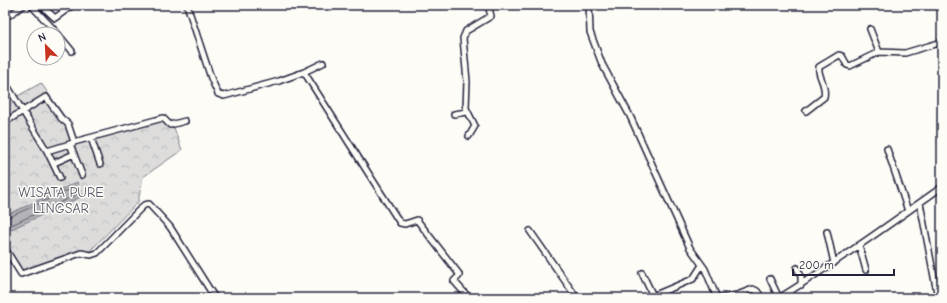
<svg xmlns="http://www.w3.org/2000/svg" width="947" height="303" font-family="'Comic Neue',sans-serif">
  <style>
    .park { fill: url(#park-crowns); stroke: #807f8b }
    .water { fill: #b2b2b7; stroke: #787885 }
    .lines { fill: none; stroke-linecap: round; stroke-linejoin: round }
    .shore { stroke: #5c5c6d; stroke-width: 1 }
    .minor-casing { stroke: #22223b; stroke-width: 8 }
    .minor { stroke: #fdfcf7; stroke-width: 5 }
    .labels { text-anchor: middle; stroke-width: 3; stroke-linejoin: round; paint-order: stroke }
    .park-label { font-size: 14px; fill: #5a5a6b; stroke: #fdfcf7 }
  </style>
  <defs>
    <pattern id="park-crowns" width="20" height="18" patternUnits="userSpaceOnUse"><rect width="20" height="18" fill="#dddcdb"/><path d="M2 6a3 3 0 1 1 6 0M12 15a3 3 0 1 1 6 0" fill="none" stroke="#bdbcbd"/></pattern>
  </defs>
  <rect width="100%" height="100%" fill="#fdfcf7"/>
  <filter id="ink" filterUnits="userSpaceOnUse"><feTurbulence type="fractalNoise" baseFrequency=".025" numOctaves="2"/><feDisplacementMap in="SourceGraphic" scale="8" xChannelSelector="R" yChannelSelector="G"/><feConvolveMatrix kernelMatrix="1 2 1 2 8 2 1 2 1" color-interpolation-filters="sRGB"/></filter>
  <g filter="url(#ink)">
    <path class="park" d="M41 83 65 117 73 145 161 120 173 125 182 150 143 177 138 202 90 251 20 273 5 245V103Z"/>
    <path class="water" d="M77 182 83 196 5 232V216Z"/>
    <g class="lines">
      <path class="shore" d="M5 219 73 188 77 192 76 195 5 228"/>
      <g class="minor-casing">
        <path id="minor" d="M31 5 58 34
          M41 5 55 18 73 5
          M187 5 211 78 218 94 224 96 279 81 304 72 400 223 405 224 417 220 459 274V276L454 281 469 298
          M589 5 590 32 602 64 630 116 690 248 705 269 717 298
          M5 18 24 5
          M870 29 879 52
          M58 34 72 51
          M942 51V57
          M304 72 323 63
          M5 82 47 151 60 178
          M806 111 824 97C827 84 817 76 819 67L839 55 842 56 847 65 850 66 879 52 905 53 942 42
          M454 114 467 112
          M5 122 46 97 61 118 68 124 74 142 163 118 170 125 185 121
          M469 136 475 126 466 108 467 81 463 38 466 31 491 16 488 5
          M91 138 100 164
          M70 144 82 175
          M887 149 908 211
          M47 151 73 143
          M54 163 74 154
          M920 203 938 298
          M530 231 577 298
          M827 232 834 263
          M859 245 866 270
          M6 250 21 274 81 253 91 255 97 253 144 205 149 204 170 227 215 298
          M797 268 801 276V285
          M642 273 653 296
          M770 279 779 298
          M648 298 693 279 702 265
          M722 298 737 295 753 289 757 291 762 298
          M779 298C835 264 888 225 942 187"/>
      </g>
      <use href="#minor" class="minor"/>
    </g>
  </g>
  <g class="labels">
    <g class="park-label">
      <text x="61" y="197">WISATA PURE<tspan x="61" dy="16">LINGSAR</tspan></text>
    </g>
  </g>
  <rect width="947" height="303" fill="none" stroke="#fdfcf7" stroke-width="20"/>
  <rect x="10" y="10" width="927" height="283" fill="none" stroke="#22223b" stroke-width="1.5" filter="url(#ink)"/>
  <g transform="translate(46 46) rotate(336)"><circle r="19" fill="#fdfcf7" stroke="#a5a5ac"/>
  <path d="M0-3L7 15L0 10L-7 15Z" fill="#c8321e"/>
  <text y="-6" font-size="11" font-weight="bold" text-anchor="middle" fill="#22223b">N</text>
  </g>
  <path d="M793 269v6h101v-6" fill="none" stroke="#22223b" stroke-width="2"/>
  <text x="799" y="269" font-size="12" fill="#22223b" stroke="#fdfcf7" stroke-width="3" paint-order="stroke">200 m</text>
</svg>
